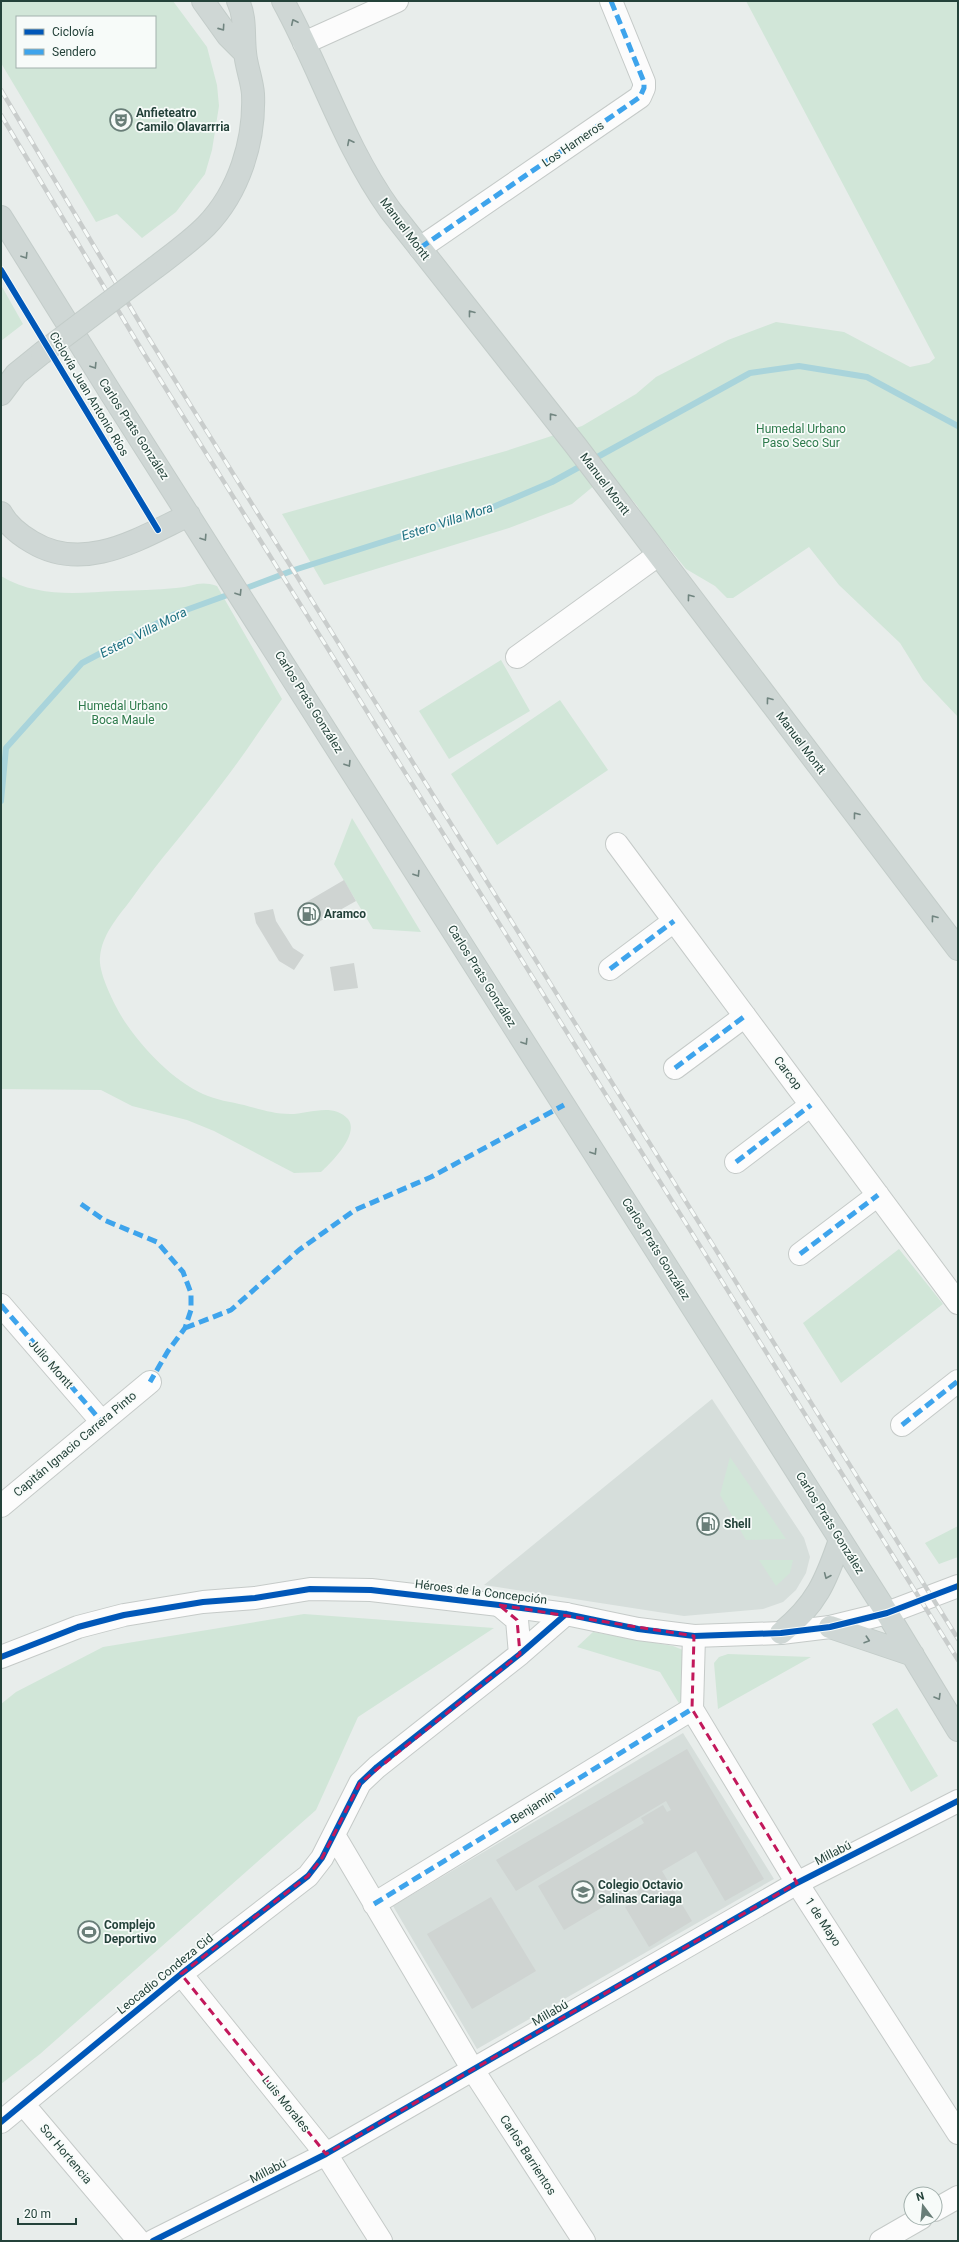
<svg xmlns="http://www.w3.org/2000/svg" width="959" height="2242" font-family="Roboto,sans-serif">
  <style>
    .built { fill: #d6dedb }
    .green { fill: #d1e6d8; fill-rule: evenodd }
    .lines { fill: none; stroke-linecap: round; stroke-linejoin: round }
    .stream { stroke: #a9d4db; stroke-width: 6 }
    .building { fill: #cfd4d2 }
    .minor-casing { stroke: #c5cac8; stroke-width: 24 }
    .tertiary-casing { stroke: #c5cac8; stroke-width: 24 }
    .primary-casing { stroke: #c3ccc9; stroke-width: 24 }
    .minor { stroke: #fcfcfc; stroke-width: 22 }
    .tertiary { stroke: #fcfcfc; stroke-width: 22 }
    .primary { stroke: #cfd7d5; stroke-width: 22 }
    .rail-casing { stroke: #c9cdcc; stroke-width: 4.5 }
    .rail { stroke: #f7fbf9; stroke-width: 3; stroke-dasharray: 9; stroke-linecap: butt }
    .primary-bridge-casing { stroke: #c3ccc9; stroke-width: 24; stroke-linecap: butt }
    .primary-bridge { stroke: #cfd7d5; stroke-width: 22 }
    .quiet { stroke: #3ea4ec; stroke-width: 5; stroke-dasharray: 10 5; stroke-linecap: butt }
    .cycleway-casing { stroke: #f7fbf9; stroke-width: 8 }
    .cycleway { stroke: #0057b8; stroke-width: 6 }
    .oneway { stroke: #718580 }
    .marked { fill: none; stroke: #c2185b; stroke-width: 3; stroke-dasharray: 8 5; stroke-linejoin: round }
    .labels { text-anchor: middle; stroke-width: 3.5; stroke-linejoin: round; paint-order: stroke }
    .poi-label { font-size: 12px; font-weight: bold; fill: #24423a; stroke: #f7fbf9; text-anchor: start }
    .street-label { font-size: 12px; fill: #24423a; stroke: #f7fbf9 }
    .park-label { font-size: 12px; fill: #2d7a4b; stroke: #f7fbf9 }
    .water-label { font-size: 13px; font-style: italic; fill: #1c6f80; stroke: #f7fbf9 }
  </style>
  <rect width="100%" height="100%" fill="#e8edeb"/>
  <path class="built" d="M712 1399 804 1538 810 1557 806 1573 796 1590 783 1602 763 1609 684 1616 484 1585Z
    M683 1733 774 1879 477 2049 393 1906Z"/>
  <path class="green" d="M1 1H173L207 47 217 85 219 106 212 150 205 174 176 212 142 238 117 214 96 222 1 63ZM17 17H155V67H17Z
    M746 1H958V717L923 680 900 643 839 585 809 547 733 598H727L715 586 686 569 642 515C636 498 618 490 607 475L572 504 509 528 324 585 282 514 506 451 582 426 636 394 656 377 728 340 776 322 844 332 910 367 929 363 935 358Z
    M1 285 23 324 1 341Z
    M1 576C38 598 77 593 117 591 137 590 156 590 176 588 194 587 198 580 217 586L282 699C261 728 242 758 220 786 191 825 158 861 130 901 117 918 102 935 100 957 98 974 116 1008 125 1022 143 1049 174 1081 203 1094 216 1100 231 1102 244 1105 259 1109 274 1114 290 1114 308 1114 333 1102 348 1119 360 1134 331 1163 321 1172L294 1173 214 1131 187 1120 132 1106 101 1090 1 1089Z
    M501 660 530 711 449 759 419 711Z
    M560 700 608 770 497 845 451 774Z
    M352 818 421 932 373 929 334 864Z
    M899 1249 943 1304 841 1383 803 1323Z
    M730 1457 786 1539 746 1540 720 1495Z
    M958 1526V1557L939 1564 925 1543Z
    M759 1560H793L790 1573 776 1586Z
    M304 1614 494 1628 358 1717 316 1810 40 2054 1 2084V1704L16 1692 103 1647Z
    M593 1632 673 1646 683 1650 686 1703 680 1705 660 1672 577 1647Z
    M728 1654 811 1657 718 1709 714 1663 719 1657Z
    M897 1708 938 1776 911 1792 872 1724Z"/>
  <g class="lines">
    <path class="stream" d="M241 590 294 570 493 507 552 482 750 373 799 366 867 377 958 426
      M1 801 6 748 82 663 175 614 233 593"/>
  </g>
  <path class="building" d="M344 880 356 901 315 924 303 904Z
    M273 909 276 921 293 948 304 955 294 970 279 961 256 923 254 913Z
    M354 963 358 988 334 991 330 967Z
    M687 1749 764 1879 725 1901 696 1851 662 1871 692 1921 649 1947 625 1907 641 1898 635 1888 564 1930 538 1886 644 1823 641 1818 663 1805 667 1812 671 1810 666 1801 516 1891 496 1860Z
    M491 1897 536 1971 472 2009 427 1934Z"/>
  <g class="lines">
    <g class="minor-casing">
      <path id="minor" d="M304 43 397 1
        M420 248 640 97 644 88V82L611 1
        M517 657 658 555
        M617 844 958 1303
        M610 969 674 921
        M675 1068 745 1016
        M736 1162 811 1105
        M800 1254 878 1195
        M1 1305 102 1422
        M902 1425 958 1381
        M1 1506 150 1382
        M499 1605 517 1620 520 1654
        M694 1636 692 1709 797 1883 958 2133
        M334 1835 473 2070 584 2241
        M374 1904 692 1709
        M181 1974 326 2154 381 2241
        M24 2105 139 2241
        M1 2122 181 1974 308 1876 322 1858 360 1783 377 1767 520 1654 566 1614
        M935 2210 958 2197
        M153 2241 326 2154 797 1883 958 1801
        M881 2241 921 2218"/>
    </g>
    <g class="tertiary-casing">
      <path id="tertiary" d="M1 1657 78 1627 124 1615 203 1602 255 1598 310 1589 371 1590 499 1605 566 1614 638 1629 694 1636 781 1633 830 1627 887 1613 958 1586"/>
    </g>
    <g class="primary-casing">
      <path id="primary" d="M203 1 228 36 244 52
        M283 1C321 70 344 146 390 210L576 446 958 949
        M1 217 112 395 887 1613 958 1730
        M156 267C173 254 191 241 206 226 239 192 255 141 253 94 252 80 246 66 245 52 243 34 246 18 238 1
        M1 394 16 374 42 353
        M1 513C8 526 20 535 32 542 85 574 140 538 189 515
        M830 1627 913 1655
        M781 1633C816 1605 826 1581 840 1540"/>
    </g>
    <use href="#minor" class="minor"/>
    <use href="#tertiary" class="tertiary"/>
    <use href="#primary" class="primary"/>
    <g class="rail-casing">
      <path id="rail" d="M1 90 150 340 958 1639
        M1 115 143 352 958 1660"/>
    </g>
    <use href="#rail" class="rail"/>
    <g class="primary-bridge-casing">
      <path id="primary-bridge" d="M42 353 156 267"/>
    </g>
    <use href="#primary-bridge" class="primary-bridge"/>
    <path class="quiet" d="M420 248 640 97 644 88V82L611 1
      M610 969 674 921
      M675 1068 745 1016
      M736 1162 811 1105
      M81 1204 104 1220 157 1242 183 1272 191 1293V1310L185 1328 168 1351 150 1382
      M800 1254 878 1195
      M1 1305 102 1422
      M185 1328 231 1310 299 1250 355 1210 431 1177 564 1105
      M902 1425 958 1381
      M374 1904 692 1709"/>
    <g class="cycleway-casing">
      <path id="cycleway" d="M1 270 158 530
        M1 1657 78 1627 124 1615 203 1602 255 1598 310 1589 371 1590 499 1605 566 1614 638 1629 694 1636 781 1633 830 1627 887 1613 958 1586
        M1 2122 181 1974 308 1876 322 1858 360 1783 377 1767 520 1654 566 1614
        M153 2241 326 2154 797 1883 958 1801"/>
    </g>
    <use href="#cycleway" class="cycleway"/>
  </g>
  <defs><path id="oneway-chevron" d="M-2-3.5L2.5 0L-2 3.5" fill="none" stroke-width="1.6" stroke-linecap="round" stroke-linejoin="round"/></defs>
  <g class="oneway">
    <use href="#oneway-chevron" transform="translate(294 22) rotate(-115)"/>
    <use href="#oneway-chevron" transform="translate(222 28) rotate(55)"/>
    <use href="#oneway-chevron" transform="translate(350 142) rotate(-117)"/>
    <use href="#oneway-chevron" transform="translate(25 256) rotate(58)"/>
    <use href="#oneway-chevron" transform="translate(471 313) rotate(-128)"/>
    <use href="#oneway-chevron" transform="translate(94 366) rotate(58)"/>
    <use href="#oneway-chevron" transform="translate(552 416) rotate(-128)"/>
    <use href="#oneway-chevron" transform="translate(204 538) rotate(57)"/>
    <use href="#oneway-chevron" transform="translate(239 593) rotate(58)"/>
    <use href="#oneway-chevron" transform="translate(690 597) rotate(-127)"/>
    <use href="#oneway-chevron" transform="translate(769 700) rotate(-127)"/>
    <use href="#oneway-chevron" transform="translate(348 764) rotate(58)"/>
    <use href="#oneway-chevron" transform="translate(856 815) rotate(-127)"/>
    <use href="#oneway-chevron" transform="translate(417 874) rotate(58)"/>
    <use href="#oneway-chevron" transform="translate(934 918) rotate(-127)"/>
    <use href="#oneway-chevron" transform="translate(525 1042) rotate(58)"/>
    <use href="#oneway-chevron" transform="translate(594 1152) rotate(58)"/>
    <use href="#oneway-chevron" transform="translate(827 1576) rotate(113)"/>
    <use href="#oneway-chevron" transform="translate(867 1640) rotate(18)"/>
    <use href="#oneway-chevron" transform="translate(938 1697) rotate(59)"/>
  </g>
  <path class="marked" d="M499 1605 694 1636 692 1709 797 1883 326 2154 181 1974 308 1876 322 1858 360 1783 520 1654 517 1620Z"/>
  <defs>
    <g id="theatre-ring" transform="scale(1.15)"><circle r="9.5" fill="#f7fbf9" stroke="#697e78" stroke-width="1.5"/><path d="M-5-5.5Q0-4 5-5.5V0Q5 5 0 6Q-5 5-5 0ZM-3.3-2.5H-1v1.5H-3.3ZM1-2.5H3.3v1.5H1ZM-2.8 1Q0 5.5 2.8 1Z" fill="#697e78"/></g>
    <g id="fuel-ring" transform="scale(1.15)"><circle r="9.5" fill="#f7fbf9" stroke="#697e78" stroke-width="1.5"/><path d="M-5.5-6h7V0h2V4h1.3V-2.5L3-4.5l.8-.8L6-3V5H2.5V1h-1V6h-7ZM-4.2-4.7v3.2H.2V-4.7Z" fill="#697e78"/></g>
    <g id="school-ring" transform="scale(1.15)"><circle r="9.5" fill="#f7fbf9" stroke="#697e78" stroke-width="1.5"/><path d="M0-5L7-2L0 1L-7-2ZM-4 1L0 2.5L4 1V4Q0 6-4 4Z" fill="#697e78"/></g>
    <g id="stadium-ring" transform="scale(1.15)"><circle r="9.5" fill="#f7fbf9" stroke="#697e78" stroke-width="1.5"/><path d="M0-5a6.5 5 0 1 0 0 10a6.5 5 0 1 0 0-10ZM-3.5-1.8h7v3.6h-7Z" fill="#697e78"/></g>
  </defs>
  <g fill-rule="evenodd">
    <use href="#theatre-ring" x="121" y="120"/>
    <use href="#fuel-ring" x="309" y="914"/>
    <use href="#fuel-ring" x="708" y="1524"/>
    <use href="#school-ring" x="583" y="1892"/>
    <use href="#stadium-ring" x="89" y="1932"/>
  </g>
  <g class="labels">
    <g class="poi-label">
      <text x="136" y="117">Anfieteatro<tspan x="136" dy="14">Camilo Olavarrria</tspan></text>
      <text x="324" y="918">Aramco</text>
      <text x="724" y="1528">Shell</text>
      <text x="598" y="1889">Colegio Octavio<tspan x="598" dy="14">Salinas Cariaga</tspan></text>
      <text x="104" y="1929">Complejo<tspan x="104" dy="14">Deportivo</tspan></text>
    </g>
    <g class="street-label">
      <text transform="translate(573 144) rotate(-34)" y="4">Los Harneros</text>
      <text transform="translate(405 229) rotate(53)" y="4">Manuel Montt</text>
      <text transform="translate(89 394) rotate(59)" y="4">Ciclovía Juan Antonio Ríos</text>
      <text transform="translate(134 429) rotate(57)" y="4">Carlos Prats González</text>
      <text transform="translate(605 484) rotate(53)" y="4">Manuel Montt</text>
      <text transform="translate(309 702) rotate(58)" y="4">Carlos Prats González</text>
      <text transform="translate(801 743) rotate(53)" y="4">Manuel Montt</text>
      <text transform="translate(482 976) rotate(58)" y="4">Carlos Prats González</text>
      <text transform="translate(788 1073) rotate(53)" y="4">Carcop</text>
      <text transform="translate(656 1249) rotate(58)" y="4">Carlos Prats González</text>
      <text transform="translate(51 1364) rotate(49)" y="4">Julio Montt</text>
      <text transform="translate(75 1444) rotate(-40)" y="4">Capitán Ignacio Carrera Pinto</text>
      <text transform="translate(830 1523) rotate(58)" y="4">Carlos Prats González</text>
      <text transform="translate(481 1592) rotate(7)" y="4">Héroes de la Concepción</text>
      <text transform="translate(533 1807) rotate(-32)" y="4">Benjamín</text>
      <text transform="translate(833 1853) rotate(-27)" y="4">Millabú</text>
      <text transform="translate(823 1922) rotate(57)" y="4">1 de Mayo</text>
      <text transform="translate(165 1974) rotate(-39)" y="4">Leocadio Condeza Cid</text>
      <text transform="translate(550 2013) rotate(-30)" y="4">Millabú</text>
      <text transform="translate(286 2104) rotate(51)" y="4">Luis Morales</text>
      <text transform="translate(66 2154) rotate(50)" y="4">Sor Hortencia</text>
      <text transform="translate(528 2155) rotate(57)" y="4">Carlos Barrientos</text>
      <text transform="translate(268 2171) rotate(-27)" y="4">Millabú</text>
    </g>
    <g class="park-label">
      <text x="801" y="433">Humedal Urbano<tspan x="801" dy="14">Paso Seco Sur</tspan></text>
      <text x="123" y="710">Humedal Urbano<tspan x="123" dy="14">Boca Maule</tspan></text>
    </g>
    <g class="water-label">
      <text transform="translate(447 521) rotate(-18)" y="5">Estero Villa Mora</text>
      <text transform="translate(143 632) rotate(-27)" y="5">Estero Villa Mora</text>
    </g>
  </g>
  <rect width="959" height="2242" fill="none" stroke="#24423a" stroke-width="4"/>
  <rect x="16" y="16" width="140" height="52" fill="#f7fbf9" stroke="#a3b1ad"/>
  <rect x="24" y="29" width="20" height="6" fill="#0057b8" stroke="#a3b1ad"/>
  <text x="52" y="36" font-size="12" fill="#24423a">Ciclovía</text>
  <rect x="24" y="49" width="20" height="6" fill="#3ea4ec" stroke="#a3b1ad"/>
  <text x="52" y="56" font-size="12" fill="#24423a">Sendero</text>
  <g transform="translate(923 2206) rotate(344)"><circle r="19" fill="#f7fbf9" stroke="#a3b1ad"/>
  <path d="M0-3L7 15L0 10L-7 15Z" fill="#697e78"/>
  <text y="-6" font-size="11" font-weight="bold" text-anchor="middle" fill="#24423a">N</text>
  </g>
  <path d="M18 2218v6h58v-6" fill="none" stroke="#24423a" stroke-width="2"/>
  <text x="24" y="2218" font-size="12" fill="#24423a" stroke="#f7fbf9" stroke-width="3" paint-order="stroke">20 m</text>
</svg>
